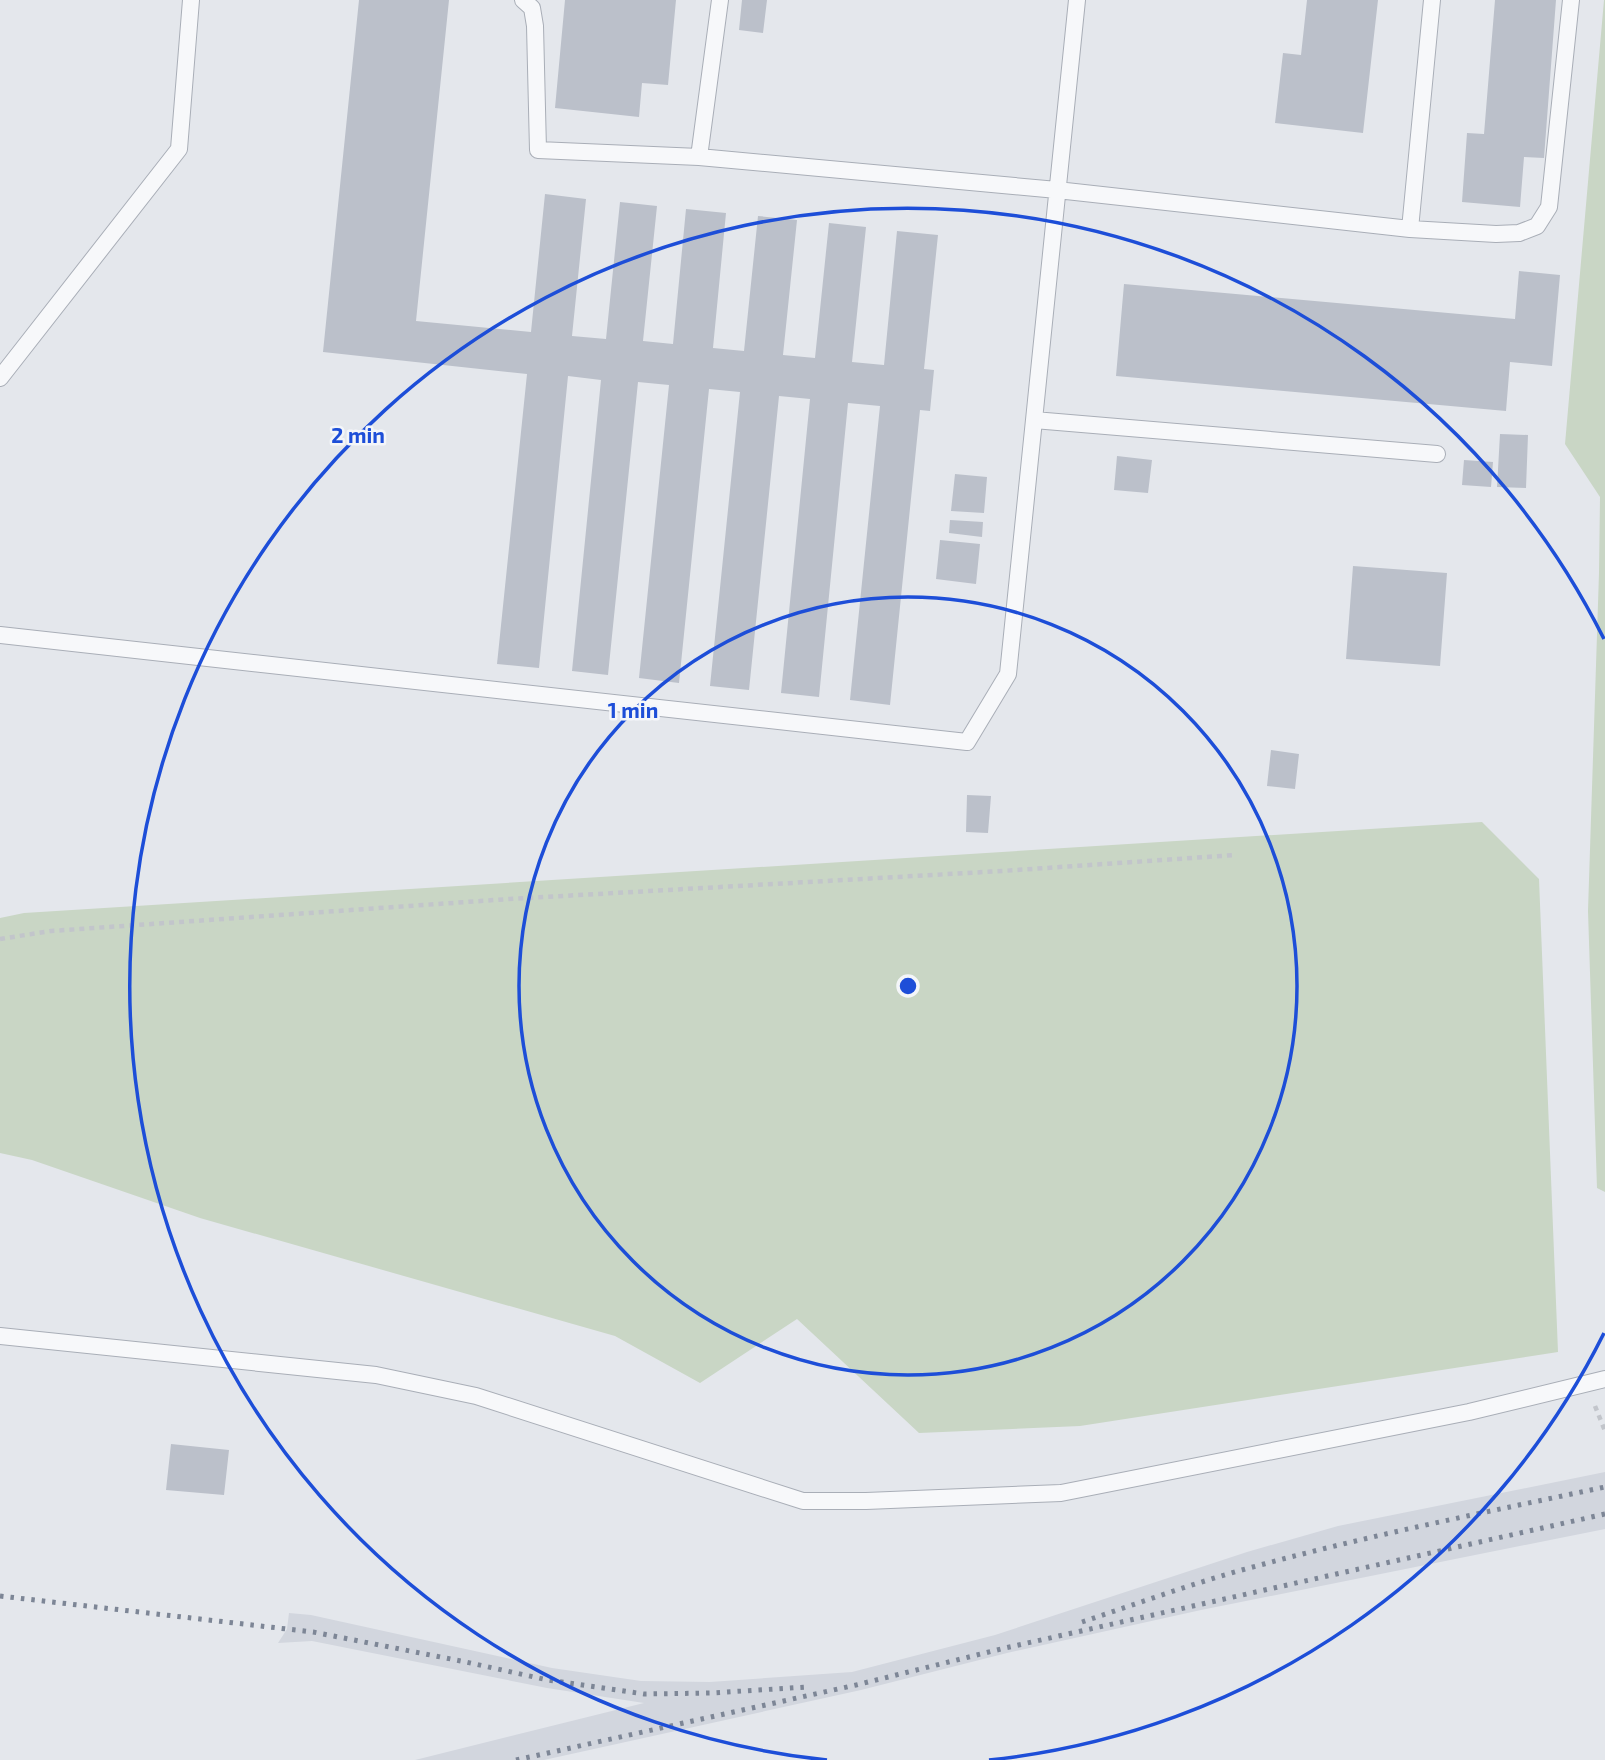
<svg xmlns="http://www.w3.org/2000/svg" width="1605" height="1760" font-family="'Exo 2',sans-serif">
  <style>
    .built { fill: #d2d6de }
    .green { fill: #c9d6c5 }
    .building { fill: #bbc0ca }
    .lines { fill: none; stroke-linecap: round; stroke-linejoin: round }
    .lane-casing { stroke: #a9aeb7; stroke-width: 18 }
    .path { stroke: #c2c5cb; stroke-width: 4.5; stroke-dasharray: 5 5; stroke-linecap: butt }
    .lane { stroke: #f7f8fa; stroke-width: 16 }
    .rail { stroke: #7d8696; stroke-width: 5; stroke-dasharray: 3.5 7; stroke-linecap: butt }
    .ring { fill: none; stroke: #1d4ed8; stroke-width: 3.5 }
    .centre { fill: #1d4ed8; stroke: #f4f6f9; stroke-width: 3.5 }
    .ring-label { font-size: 21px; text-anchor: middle; font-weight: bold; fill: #1d4ed8; stroke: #f4f6f9; stroke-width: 5; stroke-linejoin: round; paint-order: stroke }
  </style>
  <rect width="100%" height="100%" fill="#e4e7ec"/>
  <path class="built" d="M1605 1472V1529L1201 1610 1007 1653 861 1690 544 1760H415L644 1703 547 1688 312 1641 278 1643 287 1629 289 1613 311 1615 552 1668 641 1681 710 1682 852 1672 995 1635 1247 1552 1338 1526Z"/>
  <path class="green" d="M1604 0H1605V1192L1597 1188 1588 911 1599 573 1600 497 1565 444Z
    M1482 822 1539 879 1558 1352 1080 1426 919 1433 797 1319 700 1383 615 1336 200 1218 32 1160 0 1153V918L24 913Z"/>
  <path class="building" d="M359 0H449L416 321 531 332 545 194 586 199 572 336 606 339 620 202 657 206 643 341 673 344 686 209 726 213 713 348 744 351 758 216 797 220 783 355 815 358 829 223 866 227 852 362 884 365 897 231 938 235 924 369 934 370 930 411 920 410 890 705 850 700 880 406 848 403 819 697 781 693 810 399 779 396 749 690 710 686 740 392 709 389 679 683 639 678 669 385 638 382 608 675 572 671 601 380 568 376 539 668 497 664 527 374 323 352Z
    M565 0H676L668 85 642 83 639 117 555 108Z
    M742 0H767L763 33 739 30Z
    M1307 0H1378L1363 133 1275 123 1283 53 1301 55Z
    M1495 0H1556L1544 158 1524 157 1520 207 1462 202 1467 133 1484 134Z
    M1519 271 1560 275 1552 366 1510 362 1506 411 1116 376 1124 284 1515 319Z
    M1500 434 1528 435 1526 488 1497 487Z
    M1117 456 1152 460 1148 493 1114 490Z
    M1464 460 1493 462 1491 487 1462 485Z
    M955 474 987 477 984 513 951 511Z
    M950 520 983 522 982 537 949 533Z
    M940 540 980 544 976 584 936 579Z
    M1353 566 1447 573 1440 666 1346 659Z
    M1271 750 1299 754 1295 789 1267 786Z
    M967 795 991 796 988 833 966 832Z
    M171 1444 229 1450 224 1495 166 1490Z"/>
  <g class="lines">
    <g class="lane-casing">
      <path id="lane" d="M523 0 532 8 535 26 538 150 699 157 1057 190 1410 229 1496 234 1519 233 1537 226 1549 207 1571 0
        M699 157 720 0
        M1410 229 1432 0
        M0 378 179 149 191 0
        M1034 420 1437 454
        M0 635 967 742 1008 674 1077 0
        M0 1336 376 1375 476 1396 803 1501H866L1061 1493 1469 1412 1605 1379"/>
    </g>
    <path class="path" d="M0 939 51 931 509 899 1002 871 1235 855
      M1595 1406 1605 1431"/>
    <use href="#lane" class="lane"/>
    <path class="rail" d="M0 1596 313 1632 461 1661 548 1680 644 1694 711 1693 807 1687
      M1082 1622C1142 1602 1202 1580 1264 1564 1376 1534 1491 1511 1605 1487
      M516 1760 856 1685 1005 1648 1605 1514"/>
  </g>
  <g class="ring">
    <circle cx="908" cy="986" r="389"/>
    <path d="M1604 1333A778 778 0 0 1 989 1760M827 1760A778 778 0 1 1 1604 639"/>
  </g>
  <circle cx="908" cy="986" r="10" class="centre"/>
  <g class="ring-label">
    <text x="358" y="443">2 min</text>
    <text x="633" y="718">1 min</text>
  </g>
</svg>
